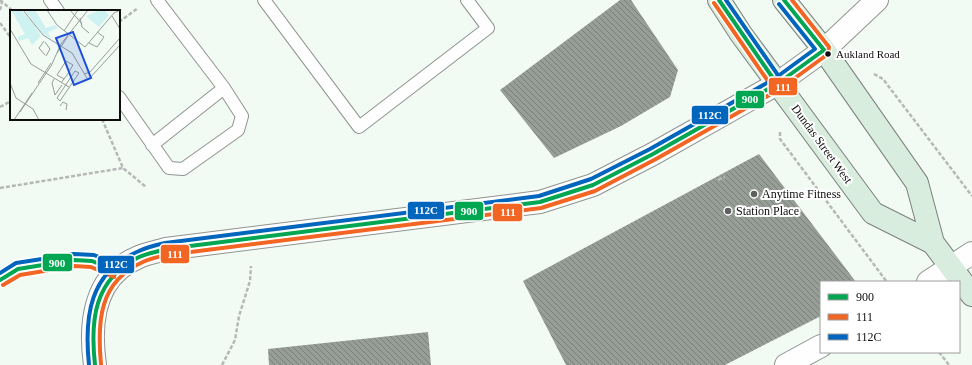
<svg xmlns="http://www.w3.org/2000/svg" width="972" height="365" font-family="Georgia,serif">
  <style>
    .building { fill: url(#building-back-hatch) }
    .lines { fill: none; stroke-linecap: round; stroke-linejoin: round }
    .service-casing { stroke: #909491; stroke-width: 14 }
    .minor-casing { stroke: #909491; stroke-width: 24 }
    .tertiary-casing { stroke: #909491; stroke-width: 24 }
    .primary-casing { stroke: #7d817e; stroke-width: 24 }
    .path { stroke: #b6b8b7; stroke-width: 2.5; stroke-dasharray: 4 2; stroke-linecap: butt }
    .service { stroke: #fdfefd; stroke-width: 12 }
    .minor { stroke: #fdfefd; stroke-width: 22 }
    .tertiary { stroke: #fdfefd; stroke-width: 22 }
    .primary { stroke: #d8edde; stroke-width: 22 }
    .bus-1-casing { stroke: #fff; stroke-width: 7 }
    .bus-2-casing { stroke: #fff; stroke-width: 7 }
    .bus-3-casing { stroke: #fff; stroke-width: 7 }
    .bus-1 { stroke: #00a651; stroke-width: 4 }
    .bus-2 { stroke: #f26522; stroke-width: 4 }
    .bus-3 { stroke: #0065bd; stroke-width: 4 }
    .bus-dot { fill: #0d0d0d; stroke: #fff; stroke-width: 1.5 }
    .poi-dot { fill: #5d605e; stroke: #fff; stroke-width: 1.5 }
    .labels { text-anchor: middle; stroke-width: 4; stroke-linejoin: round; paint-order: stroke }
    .bus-label { font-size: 11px; fill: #0d0d0d; stroke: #fff; text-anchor: start }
    .street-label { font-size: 12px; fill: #0d0d0d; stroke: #fff }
    .poi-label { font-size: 12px; fill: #0d0d0d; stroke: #fff; text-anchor: start }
    .inset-road { fill: none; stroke: #969c98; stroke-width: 1 }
    .view { fill: #1d4ed8; fill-opacity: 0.15; stroke: #1d4ed8; stroke-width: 2 }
    .inset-edge { fill: none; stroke: #0d0d0d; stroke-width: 2 }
    .line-badge { stroke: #fff; stroke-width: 1.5 }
    .badge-label { font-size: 11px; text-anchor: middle; font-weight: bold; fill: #fff }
  </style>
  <defs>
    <pattern id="building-back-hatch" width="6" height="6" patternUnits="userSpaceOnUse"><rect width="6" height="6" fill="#979e98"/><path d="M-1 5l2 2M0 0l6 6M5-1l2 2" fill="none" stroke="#7a7f7a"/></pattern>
  </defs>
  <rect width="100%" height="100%" fill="#f1fbf4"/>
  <path class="building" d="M620 0H631L678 70 670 97 621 126 554 158 500 90Z
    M759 154 856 282H821V316L725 365H566L523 281Z
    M428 332 431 365H269L268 349Z"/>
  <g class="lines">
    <g class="service-casing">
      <path id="service" d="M50 0 58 11
        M264 0 359 127 488 28 467 0
        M119 97 169 168 183 169 238 130 242 116 224 88 157 0
        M152 145 224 88
        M0 280 18 269 74 260 92 261 116 271"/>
    </g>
    <g class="minor-casing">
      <path id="minor" d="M928 282 972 253
        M95 365C89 323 94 275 139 257 147 253 157 252 166 249L540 202 593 185 653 154 777 84
        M786 365 821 346"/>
    </g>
    <g class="tertiary-casing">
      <path id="tertiary" d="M777 84 824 50 877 0"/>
    </g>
    <g class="primary-casing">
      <path id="primary" d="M719 0 741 34 873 213 933 243
        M784 0 824 50 917 183 933 243 972 295"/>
    </g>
    <path class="path" d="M0 0 13 11
      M0 10 2 2
      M119 22 138 8
      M0 23 11 38
      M874 74 883 79 972 196
      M0 107 11 101
      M102 119 123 168 146 187
      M780 132V139L887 282
      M718 180 725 177
      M0 188 123 168
      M939 352 949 365
      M222 365 235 340 239 316 250 281 251 266"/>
    <use href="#service" class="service"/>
    <use href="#minor" class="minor"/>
    <use href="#tertiary" class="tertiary"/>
    <use href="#primary" class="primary"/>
    <g class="bus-1-casing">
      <path id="bus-1" d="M719 0 777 84
        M0 280 18 269 74 260 92 261 116 271
        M95 365C90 320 94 279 139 257 148 253 157 252 166 249L540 202 593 185 653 154 777 84 824 50 784 0"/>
    </g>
    <g class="bus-2-casing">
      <path id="bus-2" d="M714 3 772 87
        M3 285 20 275 74 266 91 267 114 277
        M101 364C97 322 99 281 143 262 151 258 159 257 167 255L541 208 595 191 656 159 780 89 828 54 829 47 792 0"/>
    </g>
    <g class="bus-3-casing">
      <path id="bus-3" d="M726 0 782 81
        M0 273 16 263 74 254 94 255 118 265
        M89 365C84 317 89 272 139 251 147 247 156 245 165 243L539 196 591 179 650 149 774 79 815 49 779 4"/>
    </g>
    <use href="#bus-1" class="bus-1"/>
    <use href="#bus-2" class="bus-2"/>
    <use href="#bus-3" class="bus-3"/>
  </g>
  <circle class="bus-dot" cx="828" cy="54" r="3.5"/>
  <g class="poi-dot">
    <circle cx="754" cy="194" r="4"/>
    <circle cx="728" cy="211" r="4"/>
  </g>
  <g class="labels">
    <g class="bus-label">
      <text x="836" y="58">Aukland Road</text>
    </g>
    <g class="street-label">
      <text transform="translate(822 144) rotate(54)" y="4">Dundas Street West</text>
    </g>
    <g class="poi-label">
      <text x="762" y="198">Anytime Fitness</text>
      <text x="736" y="215">Station Place</text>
    </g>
  </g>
  <g transform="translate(10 10)">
    <rect width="110" height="110" fill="#f1fbf4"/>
    <path d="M1 0H10L22 11 31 26 22 35 18 28 9 31 7 27 15 24ZM15 0H25L36 18 45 15 48 18 38 22 41 29 32 23ZM90 0H94L99 5 89 17 76 6Z" fill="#cef2f1"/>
    <path class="inset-road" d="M13 0 33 25 62 43 78 70 110 35M37 0 47 15 75 37 104 3 110 0M60 0 72 14M102 6 110 19M70 8 72 17 79 23M0 19 21 54 59 77M54 21 68 0M34 31 29 38 35 45M35 32 40 39 36 46M79 33 87 37 94 27 87 22M47 43 58 26M65 61 69 63 50 91 47 88ZM74 64 80 62 110 28M44 69 42 73 45 85 52 75M0 73 6 88 23 99 29 110M28 73 41 53M51 73 57 65 63 55 56 51 47 65 54 69M50 96 53 92 57 94 56 100M10 102 41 56 51 34 78 0M4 110 22 83"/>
    <path class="view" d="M63 22 81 68 64 75 46 28Z"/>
    <rect width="110" height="110" class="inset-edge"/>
  </g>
  <g class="line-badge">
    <rect x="768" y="77" width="30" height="19" rx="4" fill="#f26522"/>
    <rect x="735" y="90" width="30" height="19" rx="4" fill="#00a651"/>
    <rect x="691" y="105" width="38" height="20" rx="4" fill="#0065bd"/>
    <rect x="407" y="201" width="38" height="19" rx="4" fill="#0065bd"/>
    <rect x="454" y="201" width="30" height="20" rx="4" fill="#00a651"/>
    <rect x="492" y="203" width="31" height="19" rx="4" fill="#f26522"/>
    <rect x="160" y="244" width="30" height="20" rx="4" fill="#f26522"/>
    <rect x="42" y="253" width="31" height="19" rx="4" fill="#00a651"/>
    <rect x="97" y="255" width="38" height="19" rx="4" fill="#0065bd"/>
  </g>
  <g class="badge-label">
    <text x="783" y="91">111</text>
    <text x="750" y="103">900</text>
    <text x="710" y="119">112C</text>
    <text x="426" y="214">112C</text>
    <text x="469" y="215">900</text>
    <text x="508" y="216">111</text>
    <text x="175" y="258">111</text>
    <text x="57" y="267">900</text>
    <text x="116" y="268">112C</text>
  </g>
  <rect x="820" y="281" width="140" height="72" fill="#ffffff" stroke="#9e9e9e"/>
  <rect x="828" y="294" width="20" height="6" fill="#00a651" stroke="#9e9e9e"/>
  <text x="856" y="301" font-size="12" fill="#0d0d0d">900</text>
  <rect x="828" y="314" width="20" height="6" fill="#f26522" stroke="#9e9e9e"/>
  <text x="856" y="321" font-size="12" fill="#0d0d0d">111</text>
  <rect x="828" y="334" width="20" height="6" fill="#0065bd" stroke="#9e9e9e"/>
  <text x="856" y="341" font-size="12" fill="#0d0d0d">112C</text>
</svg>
